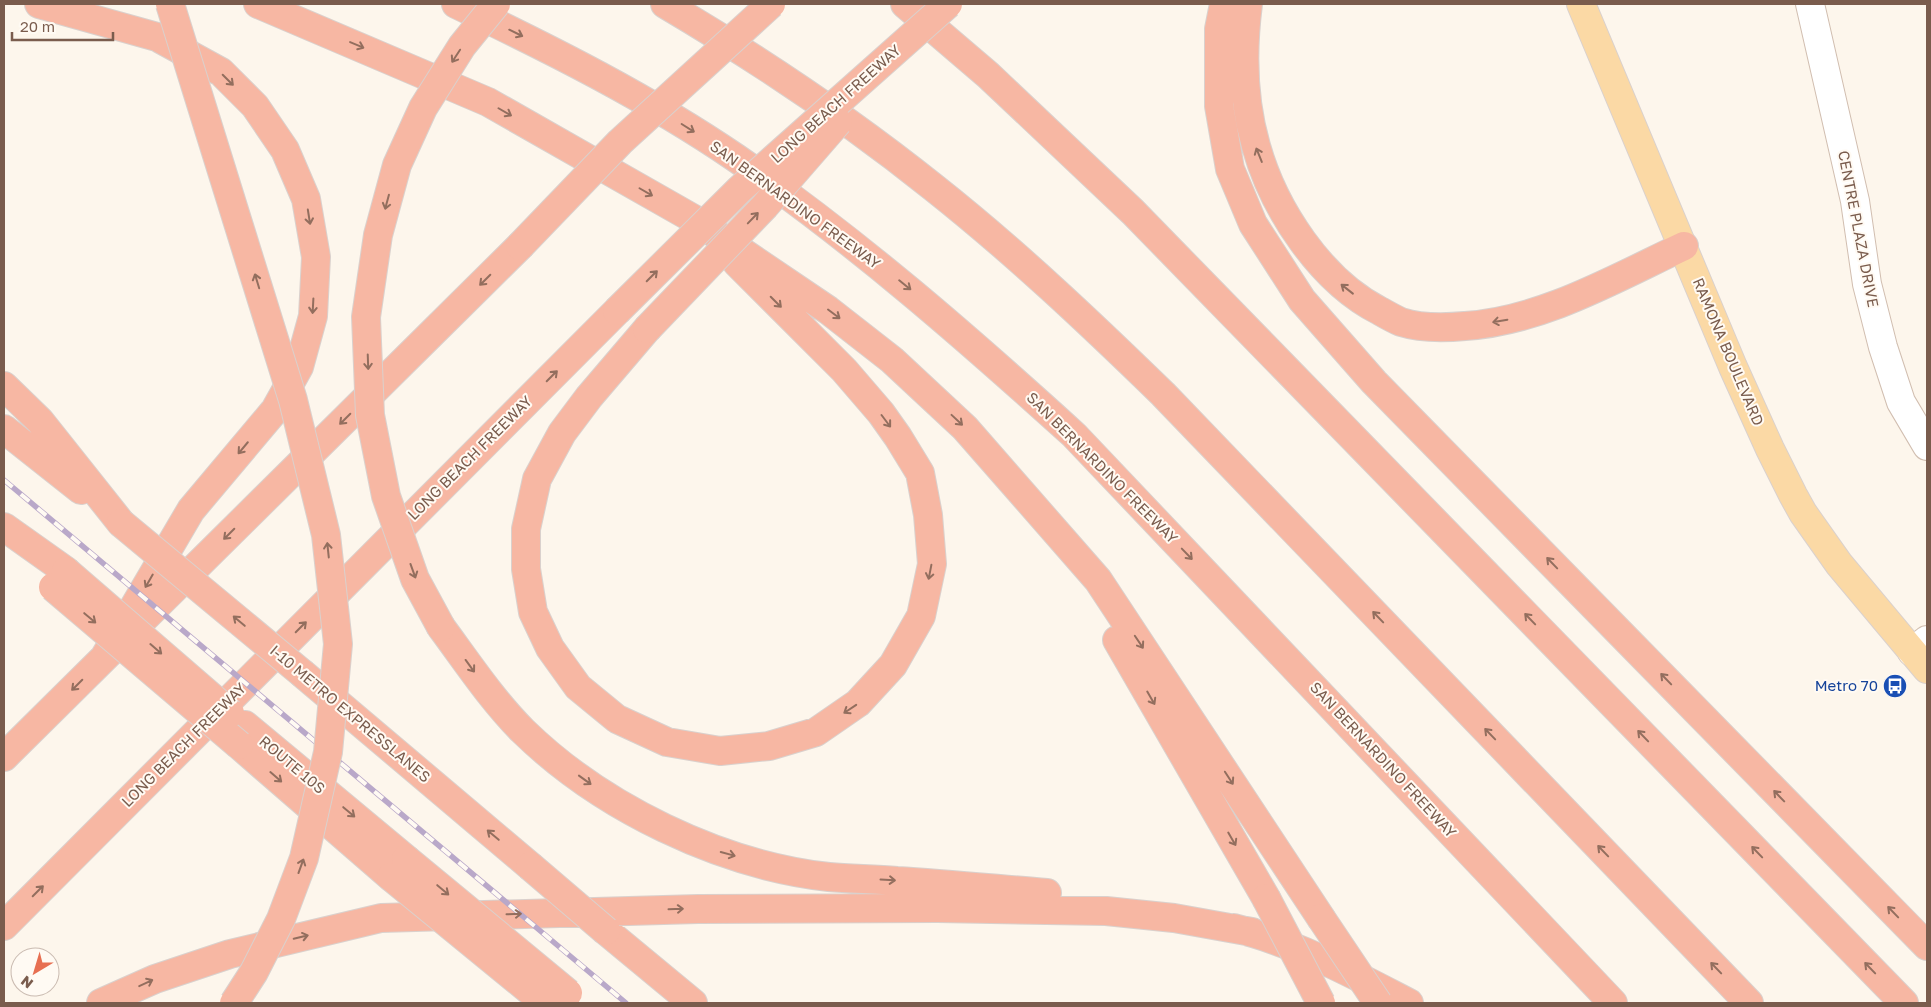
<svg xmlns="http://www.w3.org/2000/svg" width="1931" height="1007" font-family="'Golos Text',sans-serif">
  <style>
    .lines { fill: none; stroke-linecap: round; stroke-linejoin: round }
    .minor-casing { stroke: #d1beb0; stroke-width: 30 }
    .major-casing { stroke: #dad1cd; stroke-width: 30 }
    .highway-casing { stroke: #dad1cd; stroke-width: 30 }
    .minor { stroke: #fff; stroke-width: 28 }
    .major { stroke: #fbd9a5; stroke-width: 28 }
    .highway { stroke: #f7b7a3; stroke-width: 28 }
    .rail-casing { stroke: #b9a8c9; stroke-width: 5.5 }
    .rail { stroke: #fffaf3; stroke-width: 4; stroke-dasharray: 11; stroke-linecap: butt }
    .highway-bridge-casing { stroke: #dad1cd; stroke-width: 30; stroke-linecap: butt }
    .highway-bridge { stroke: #f7b7a3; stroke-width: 28 }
    .oneway { stroke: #936e5e }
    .labels { text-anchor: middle; stroke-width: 4; stroke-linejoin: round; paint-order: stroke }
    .street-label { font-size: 15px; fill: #7a5c4d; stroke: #fffaf3 }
    .transit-label { font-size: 15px; fill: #164399; stroke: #fffaf3; text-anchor: end }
  </style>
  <rect width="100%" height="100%" fill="#fdf6ec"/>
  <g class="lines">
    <g class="minor-casing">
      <path id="minor" d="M1810 4 1855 201 1867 284 1883 347 1901 402 1927 446
        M1912 652 1927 640"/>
    </g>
    <g class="major-casing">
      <path id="major" d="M1581 4 1733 367 1770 449 1793 495 1803 513 1839 564 1927 669"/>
    </g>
    <g class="highway-casing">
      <path id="highway" d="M39 4 157 37 221 72 255 106 285 150 306 199 316 257 313 316 299 367 275 410 191 510 104 658
        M258 4 488 102 692 218 828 310 892 360 965 428 1098 580 1321 918
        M456 4C552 50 648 98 736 158 856 241 966 337 1074 435L1613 1003
        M665 4C758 59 848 119 933 187 1014 251 1089 322 1163 394L1749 1003
        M905 4 988 75 1133 212 1904 1003
        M1224 4 1219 29V106L1230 169 1253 224 1302 300 1374 382 1927 946
        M1248 4C1242 51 1243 101 1256 146 1274 210 1321 281 1380 311 1387 315 1394 319 1401 322 1420 328 1444 328 1465 326 1542 321 1614 279 1684 246
        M647 329 589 397 562 433 537 479 526 529V569L533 612 550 648 578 687 617 719 667 742 720 751 769 746 816 732 858 703 893 665 921 616 932 564 928 515 920 473 898 437 881 413 844 370 737 263
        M4 386 40 421 121 523
        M4 429 81 490
        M4 527 66 571
        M441 627C467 662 492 700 523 731 601 807 720 865 829 877 851 879 874 879 897 881 947 884 997 889 1047 893
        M1117 640 1266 898
        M303 674 530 866
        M245 725 406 859
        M239 745 391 877
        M4 757 520 246
        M4 926 617 311
        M1234 928C1296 943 1353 974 1409 1003
        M606 931 693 1003
        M101 1003 155 979 230 954 381 918 698 909 937 908 1106 911 1174 918 1252 932"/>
    </g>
    <use href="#minor" class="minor"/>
    <use href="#major" class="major"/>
    <use href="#highway" class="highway"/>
    <g class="rail-casing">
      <path id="rail" d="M4 480 626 1003"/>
    </g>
    <use href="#rail" class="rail"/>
    <g class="highway-bridge-casing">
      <path id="highway-bridge" d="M170 4 293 400 326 535 338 644 328 752 304 858 281 919 254 972 234 1003
        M520 246 620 142 771 4
        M617 311 740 189 948 4
        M647 329 765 206 838 122
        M121 523 303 674
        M66 571 230 713
        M53 587 239 745
        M441 627 415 579 386 496 370 415 366 317 378 235 397 165 423 108 462 46 496 4
        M406 859 568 993
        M530 866 606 931
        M391 877 545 1003
        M1266 898 1321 1003
        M1321 918 1378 1003"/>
    </g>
    <use href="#highway-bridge" class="highway-bridge"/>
  </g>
  <defs><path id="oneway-shaft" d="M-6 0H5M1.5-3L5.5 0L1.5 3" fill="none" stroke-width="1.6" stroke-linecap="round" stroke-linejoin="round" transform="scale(1.25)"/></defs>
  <g class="oneway">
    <use href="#oneway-shaft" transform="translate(516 33) rotate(26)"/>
    <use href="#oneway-shaft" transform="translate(357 45) rotate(23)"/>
    <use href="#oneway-shaft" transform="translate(456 56) rotate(123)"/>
    <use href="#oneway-shaft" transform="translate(228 80) rotate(45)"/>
    <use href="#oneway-shaft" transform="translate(505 112) rotate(30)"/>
    <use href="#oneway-shaft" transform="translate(688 128) rotate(32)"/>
    <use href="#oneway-shaft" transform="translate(1259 155) rotate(-112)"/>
    <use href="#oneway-shaft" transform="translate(646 192) rotate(30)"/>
    <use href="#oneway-shaft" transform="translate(387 202) rotate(105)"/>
    <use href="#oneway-shaft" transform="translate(309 217) rotate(81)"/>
    <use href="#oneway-shaft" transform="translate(753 218) rotate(-46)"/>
    <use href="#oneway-shaft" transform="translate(652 276) rotate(-45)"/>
    <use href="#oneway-shaft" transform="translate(485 280) rotate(135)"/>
    <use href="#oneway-shaft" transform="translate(257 281) rotate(-107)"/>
    <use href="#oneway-shaft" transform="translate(905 285) rotate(39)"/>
    <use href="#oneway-shaft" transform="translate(1347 289) rotate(-142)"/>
    <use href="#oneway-shaft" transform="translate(776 302) rotate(45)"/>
    <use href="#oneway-shaft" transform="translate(313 306) rotate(93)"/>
    <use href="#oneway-shaft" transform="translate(834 314) rotate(37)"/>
    <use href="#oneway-shaft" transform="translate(1500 321) rotate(170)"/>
    <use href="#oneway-shaft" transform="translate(368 362) rotate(88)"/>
    <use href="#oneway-shaft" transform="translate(552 376) rotate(-45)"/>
    <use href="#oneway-shaft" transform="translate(345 419) rotate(135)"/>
    <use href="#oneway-shaft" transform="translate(957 420) rotate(43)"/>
    <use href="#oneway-shaft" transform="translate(886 421) rotate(53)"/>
    <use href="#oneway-shaft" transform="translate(243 448) rotate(130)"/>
    <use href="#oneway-shaft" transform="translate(229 534) rotate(135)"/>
    <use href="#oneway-shaft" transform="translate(328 550) rotate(-96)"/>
    <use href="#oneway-shaft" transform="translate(1187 554) rotate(46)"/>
    <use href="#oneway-shaft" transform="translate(1552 563) rotate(-134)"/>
    <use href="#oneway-shaft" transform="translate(413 571) rotate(70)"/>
    <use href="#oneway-shaft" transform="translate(930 572) rotate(101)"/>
    <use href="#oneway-shaft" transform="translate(149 581) rotate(120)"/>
    <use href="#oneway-shaft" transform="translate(1378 617) rotate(-134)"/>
    <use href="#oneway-shaft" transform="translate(90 618) rotate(40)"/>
    <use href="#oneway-shaft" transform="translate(1530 619) rotate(-134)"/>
    <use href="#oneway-shaft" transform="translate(239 621) rotate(-140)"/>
    <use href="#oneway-shaft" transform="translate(301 627) rotate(-45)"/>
    <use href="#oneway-shaft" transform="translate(1139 642) rotate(56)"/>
    <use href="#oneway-shaft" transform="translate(156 649) rotate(41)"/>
    <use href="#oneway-shaft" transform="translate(470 666) rotate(54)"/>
    <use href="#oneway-shaft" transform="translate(1666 679) rotate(-134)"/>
    <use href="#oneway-shaft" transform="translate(77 685) rotate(135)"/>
    <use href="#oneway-shaft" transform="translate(1151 698) rotate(60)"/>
    <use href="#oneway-shaft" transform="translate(850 709) rotate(146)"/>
    <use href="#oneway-shaft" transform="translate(1490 734) rotate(-134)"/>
    <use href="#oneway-shaft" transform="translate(1643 736) rotate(-134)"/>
    <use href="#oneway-shaft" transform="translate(276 777) rotate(41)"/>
    <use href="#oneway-shaft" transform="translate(1229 778) rotate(57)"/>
    <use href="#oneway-shaft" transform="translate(585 780) rotate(36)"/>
    <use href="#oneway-shaft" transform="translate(1779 796) rotate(-134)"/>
    <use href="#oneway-shaft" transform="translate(349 812) rotate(40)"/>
    <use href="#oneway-shaft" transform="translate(493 835) rotate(-140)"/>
    <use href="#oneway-shaft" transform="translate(1232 839) rotate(60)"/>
    <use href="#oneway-shaft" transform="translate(1603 851) rotate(-134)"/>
    <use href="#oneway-shaft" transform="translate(1757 852) rotate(-134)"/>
    <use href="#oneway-shaft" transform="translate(728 854) rotate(15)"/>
    <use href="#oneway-shaft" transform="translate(301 866) rotate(-70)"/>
    <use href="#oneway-shaft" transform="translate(888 880) rotate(3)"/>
    <use href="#oneway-shaft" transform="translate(443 890) rotate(40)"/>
    <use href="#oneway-shaft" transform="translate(38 891) rotate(-45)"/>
    <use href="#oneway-shaft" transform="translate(676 909) rotate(-2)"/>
    <use href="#oneway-shaft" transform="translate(1893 912) rotate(-134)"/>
    <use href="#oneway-shaft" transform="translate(514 914) rotate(-2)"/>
    <use href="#oneway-shaft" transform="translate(301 937) rotate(-13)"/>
    <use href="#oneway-shaft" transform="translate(1716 968) rotate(-134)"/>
    <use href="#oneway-shaft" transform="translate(1870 968) rotate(-134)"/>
    <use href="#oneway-shaft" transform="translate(146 983) rotate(-25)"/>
  </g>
  <defs>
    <g id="bus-disc" transform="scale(1.25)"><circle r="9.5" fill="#1a4fb4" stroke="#fffaf3"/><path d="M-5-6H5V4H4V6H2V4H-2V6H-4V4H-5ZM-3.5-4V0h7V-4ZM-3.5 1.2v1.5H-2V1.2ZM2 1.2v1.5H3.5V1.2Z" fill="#fff"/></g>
  </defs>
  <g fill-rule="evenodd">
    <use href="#bus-disc" x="1895" y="686"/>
  </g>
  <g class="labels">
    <g class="street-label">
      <text transform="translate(836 104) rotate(-42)" y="5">LONG BEACH FREEWAY</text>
      <text transform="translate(795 205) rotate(36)" y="5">SAN BERNARDINO FREEWAY</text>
      <text transform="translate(1858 229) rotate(79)" y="5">CENTRE PLAZA DRIVE</text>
      <text transform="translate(1728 352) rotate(67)" y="5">RAMONA BOULEVARD</text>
      <text transform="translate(470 458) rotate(-45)" y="5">LONG BEACH FREEWAY</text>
      <text transform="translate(1102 468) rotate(45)" y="5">SAN BERNARDINO FREEWAY</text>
      <text transform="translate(350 714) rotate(40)" y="5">I-10 METRO EXPRESSLANES</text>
      <text transform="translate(184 745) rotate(-45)" y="5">LONG BEACH FREEWAY</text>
      <text transform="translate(1383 760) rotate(47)" y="5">SAN BERNARDINO FREEWAY</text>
      <text transform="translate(292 765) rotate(40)" y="5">ROUTE 10S</text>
    </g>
    <g class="transit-label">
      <text x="1878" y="691">Metro 70</text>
    </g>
  </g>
  <rect width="1931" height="1007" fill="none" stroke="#7a5c4d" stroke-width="10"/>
  <g transform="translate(35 972) rotate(218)"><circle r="24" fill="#fffaf3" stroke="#cabbb1"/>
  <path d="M0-4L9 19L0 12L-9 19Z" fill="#e76f51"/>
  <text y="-8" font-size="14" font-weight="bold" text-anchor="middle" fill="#7a5c4d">N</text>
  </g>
  <path d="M12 32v8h101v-8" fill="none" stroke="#7a5c4d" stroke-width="2.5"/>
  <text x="20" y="32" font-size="15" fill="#7a5c4d" stroke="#fffaf3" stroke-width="4" paint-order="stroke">20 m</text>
</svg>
